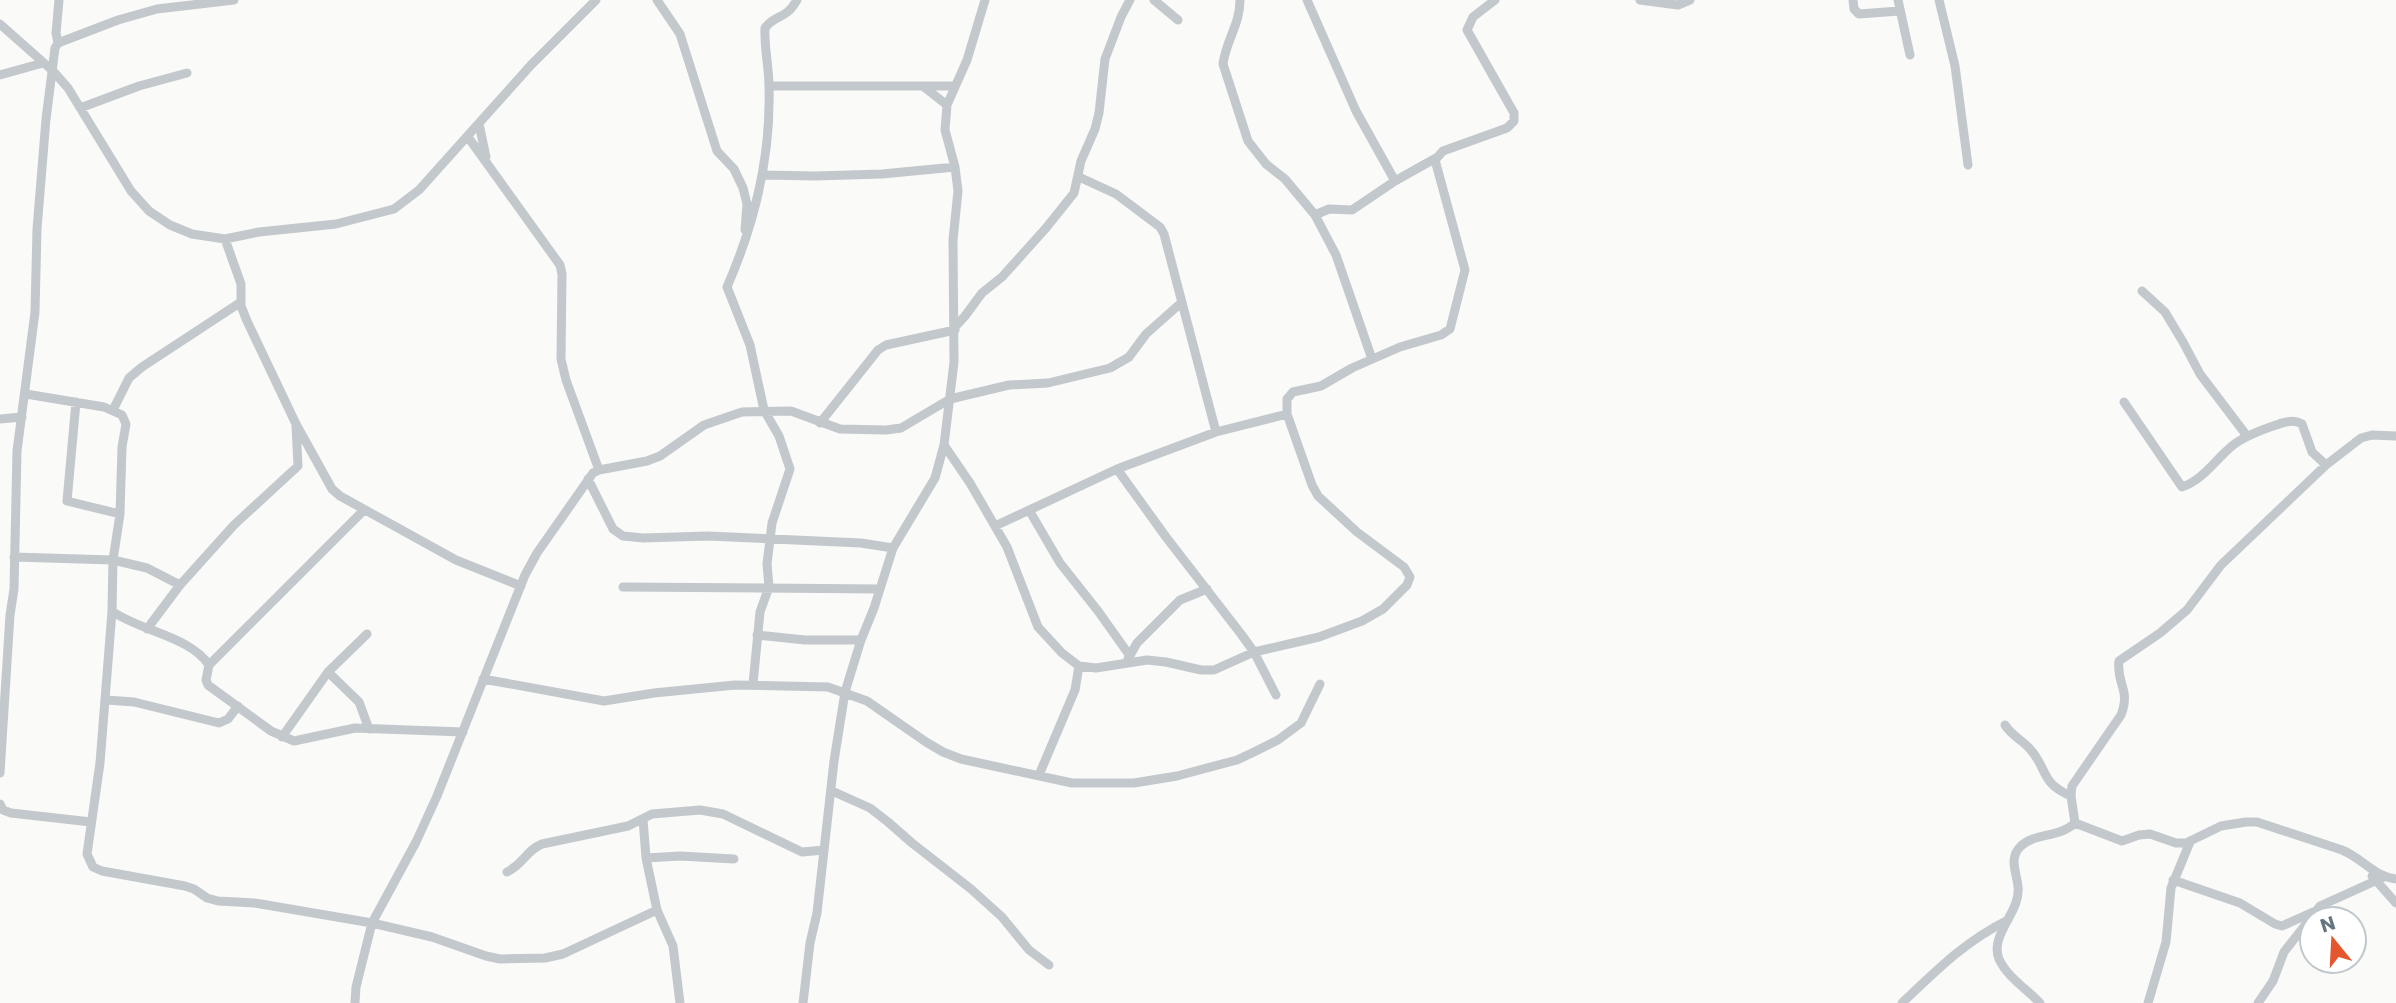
<svg xmlns="http://www.w3.org/2000/svg" width="2396" height="1003" font-family="Poppins,sans-serif">
  <style>
    .lines { fill: none; stroke-linecap: round; stroke-linejoin: round }
    .minor { stroke: #c3c8cc; stroke-width: 9 }
  </style>
  <rect width="100%" height="100%" fill="#fafaf8"/>
  <g class="lines">
    <path class="minor" d="M657 0 680 34 717 151 734 169 743 188 747 204 745 230
      M1154 0 1178 20
      M1240 0C1240 25 1226 40 1223 64L1248 141 1266 164 1285 179 1315 215 1336 255 1372 359
      M1307 0 1356 111 1395 181
      M1640 0 1678 5 1690 0
      M1853 0 1854 9 1859 14 1899 11
      M1898 0 1910 55
      M1939 0 1955 66 1968 165
      M0 24 53 71 68 88 131 191 149 211 170 225 192 234 225 239 259 232 336 224 394 209 419 190 531 65 596 0
      M58 43 56 33 59 0
      M0 75 43 63
      M769 86H954
      M924 87 947 105
      M80 108 139 86 187 73
      M479 124 486 157
      M468 137 560 265 562 274 561 359 566 380 599 470
      M763 175 815 176 882 174 955 167
      M1079 177 1116 194 1160 227 1164 234 1216 432
      M1315 215 1329 209 1352 210 1395 181 1436 158
      M225 239 241 284V306L247 321 296 424 332 489 340 496 456 560 521 586
      M2142 291 2165 312 2183 342 2200 374 2247 436
      M955 327 965 316 982 293 1002 277 1046 228 1074 193 1081 161 1095 129 1099 113 1105 59 1121 17 1130 0
      M26 394 104 407 122 415 126 424 122 447 120 514 113 560 112 611 100 763 87 854 93 867 102 871 185 886 194 889 207 898 218 901 255 903 372 923 432 937 486 956 500 959 545 958 563 954 657 910
      M76 402 67 501 120 514
      M2124 402 2182 487C2203 480 2215 460 2232 446 2244 436 2261 430 2276 425 2285 422 2293 419 2302 424L2312 452 2326 465
      M113 410 129 378 142 367 241 302
      M0 419 22 417
      M820 423 878 350 886 345 955 330
      M944 445 970 483 1007 547 1038 627 1062 653 1079 666 1096 668 1147 660 1166 662 1201 670H1214L1254 652 1319 637 1362 621 1383 609 1407 585 1410 577 1404 567 1357 532 1318 496 1312 485 1287 414V399L1293 392 1321 386 1352 368 1400 347 1441 335 1450 329 1465 270 1435 160 1443 151 1507 128 1514 121V113L1467 30 1473 17 1495 0
      M1117 469 1166 537 1241 634 1254 652 1276 695
      M588 479 613 529 623 536 643 538 708 536 861 543 893 548
      M1029 510 1060 563 1098 611 1130 656
      M995 526 1117 469 1216 432 1287 414
      M14 557 113 560 147 568 180 585
      M623 587 880 589
      M112 611C139 631 190 636 209 665L206 680 208 685 271 731 294 741 355 728 463 732
      M147 629 180 585 234 525 298 466 296 426
      M757 635 805 640H861
      M1128 659 1137 643 1180 600 1207 589
      M209 665 364 510
      M328 672 359 702 369 729
      M483 679 604 701 654 693 735 685 828 687 867 701 926 742 943 752 961 759 1072 783H1134L1177 776 1237 760 1254 752 1278 740 1301 723 1320 684
      M753 684 760 612 769 587 767 564 772 523 790 469 779 436 764 410 750 345 727 287C754 225 771 156 769 87 769 67 764 48 765 28 776 13 785 21 797 0
      M106 700 134 702 219 723 228 719 238 706
      M2005 725C2012 736 2022 740 2030 749 2048 769 2040 783 2071 796
      M282 737 328 672 367 634
      M0 773 10 615 14 589 17 451 35 312 37 229 46 119 55 48 58 43 118 20 157 9 234 0
      M1039 775 1075 690 1079 666
      M832 791 870 808 888 822 912 843 971 889 1002 917 1029 950 1049 965
      M0 804 3 810 11 813 91 822
      M643 819 646 858 657 910 673 946 680 1003
      M2075 823 2122 841 2139 835 2150 834 2176 843H2186L2221 826 2246 822H2257L2342 850C2362 858 2373 876 2396 879
      M646 858 680 856 734 859
      M507 872C525 863 525 851 542 844L628 826 652 814 700 810 723 814 802 852 824 850
      M2372 876 2396 903
      M2173 880 2240 903 2275 924 2282 926 2313 912
      M355 1003 356 987 372 923 416 842 437 796 525 575 537 553 593 473 599 470 647 461 660 456 704 425 742 412 791 411 840 429 886 430 901 428 950 399 1009 385 1048 383 1110 368 1129 357 1146 334 1182 302
      M803 1003 810 943 817 913 834 761 845 692 861 640 874 608 893 548 935 478 944 445 954 362 953 240 958 191 955 167 945 130 947 105 967 60 985 0
      M1902 1003C1937 970 1964 942 2008 920
      M2040 1003C2028 990 2007 977 1999 959 1989 935 2021 912 2018 887 2017 873 2008 858 2021 846 2034 833 2059 838 2075 823L2071 796 2072 786 2121 715C2131 689 2116 684 2119 661L2160 633 2187 610 2221 565 2326 465 2361 438 2372 435 2396 436
      M2148 1003 2166 942 2171 888 2190 842
      M2258 1003 2273 981 2284 952 2320 906 2384 877"/>
  </g>
  <g transform="translate(2333 940) rotate(342)"><circle r="33" fill="#ffffff" stroke="#c1c8cd" stroke-width="2"/>
  <path d="M0-5L12 26L0 18L-12 26Z" fill="#e4572e"/>
  <text y="-10" font-size="19" font-weight="bold" text-anchor="middle" fill="#657683">N</text>
  </g>
</svg>
